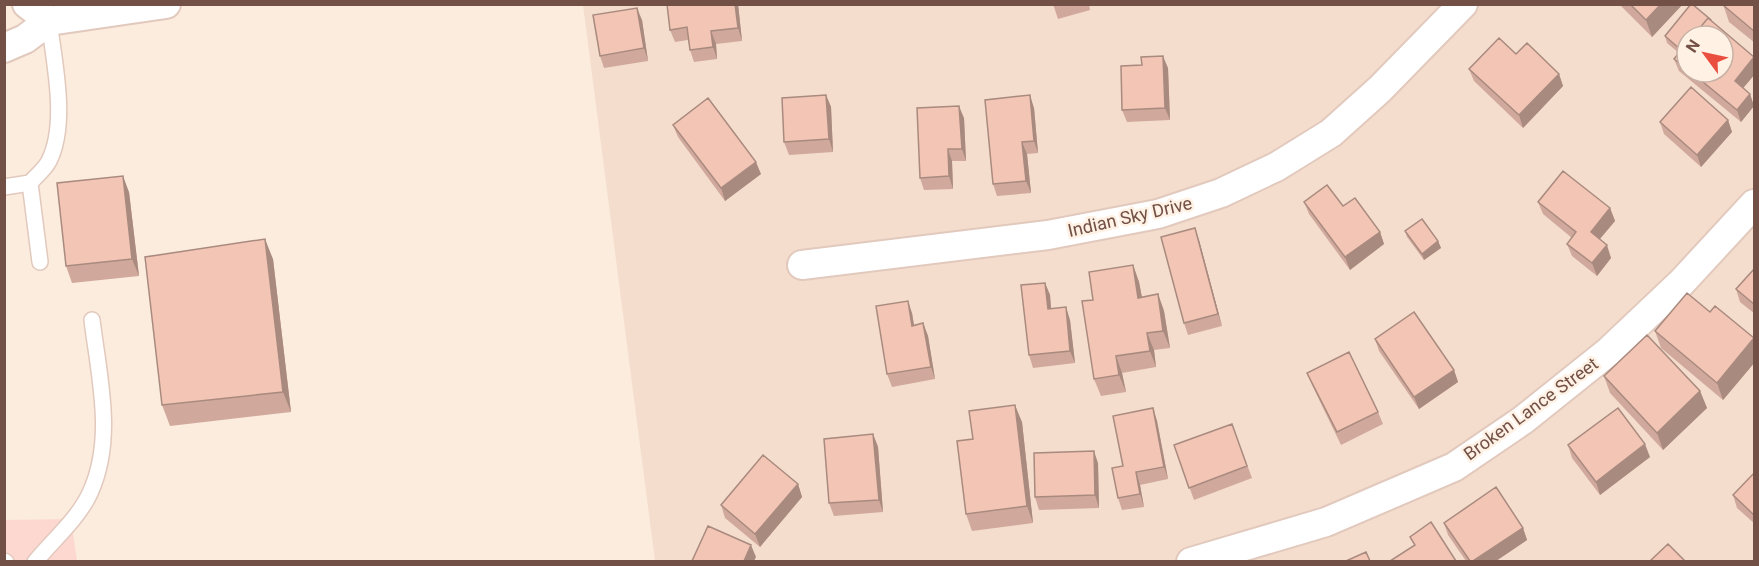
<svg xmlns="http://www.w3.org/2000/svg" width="1759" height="566" font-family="Roboto,sans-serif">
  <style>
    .residential { fill: #f4ddcc; fill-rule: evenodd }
    .commercial { fill: #fdd8d1 }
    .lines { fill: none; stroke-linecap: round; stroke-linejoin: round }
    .lane-casing { stroke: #e2c9bd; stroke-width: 18 }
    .street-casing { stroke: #e2c9bd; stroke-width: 32 }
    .lane { stroke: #fff; stroke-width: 15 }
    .street { stroke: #fff; stroke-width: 28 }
    .wall { fill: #d0a99c; fill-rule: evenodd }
    .shaded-wall { fill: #a98a7f }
    .building { fill: #f2c5b5; stroke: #a98a7f; stroke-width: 1.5 }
    .labels { text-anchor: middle; stroke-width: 5; stroke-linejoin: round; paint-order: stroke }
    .street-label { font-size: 18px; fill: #725046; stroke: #fff1e4 }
  </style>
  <rect width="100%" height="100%" fill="#fcecde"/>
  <path class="residential" d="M583 5H1754V561H655ZM1687 36H1723V72H1687Z"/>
  <path class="commercial" d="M71 519 77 561H5L4 520Z"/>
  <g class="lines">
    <g class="lane-casing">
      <path id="lane" d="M30 183 40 262
        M4 187 30 183C36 176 45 169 49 161 68 123 54 62 49 21
        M4 561 6 562
        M35 562C53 540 78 519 90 493 115 439 99 377 92 320"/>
    </g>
    <g class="street-casing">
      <path id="street" d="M27 4 49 21
        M4 48 25 39 49 21 166 4
        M802 265 1048 235 1158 214 1221 193 1276 167 1331 133 1380 89 1463 4
        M1191 562 1326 522 1454 467 1523 420 1608 352 1682 282 1754 204"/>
    </g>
    <use href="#lane" class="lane"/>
    <use href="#street" class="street"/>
  </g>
  <path class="wall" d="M667 4H738L742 41 716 44 717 59 694 62 690 50 688 40 675 42 670 30Z
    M1053 4H1089L1090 10 1058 19Z
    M1619 4H1683L1652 37Z
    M1723 4H1755V43L1729 22Z
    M1710 19V20L1754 57 1755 74 1743 88 1750 94 1754 106 1741 122 1679 71 1674 59 1679 53 1667 43 1665 36ZM1687 36 1723 72H1687Z
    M642 20 648 61 604 68 600 56Z
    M1516 54 1559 74 1563 86 1523 128 1474 81 1469 69Z
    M1168 68 1170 120 1127 122 1122 110Z
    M826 95 831 107 833 152 789 155 784 142Z
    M1034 108 1038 153 1027 154 1031 193 997 196 993 184Z
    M964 118 966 161H952L953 189 924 190 920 178Z
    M1728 120 1732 132 1701 167 1664 134 1660 122Z
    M673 125 761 174 725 201 678 137Z
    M129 192 139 276 72 283 66 266Z
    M1304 202 1343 206 1380 232 1384 244 1350 270 1309 214Z
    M1538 202 1610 208 1615 221 1599 239 1611 258 1597 276 1572 256 1567 244 1572 238 1543 214Z
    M1405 231 1438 241 1441 248 1424 260 1407 237Z
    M1199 240 1222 326 1188 335 1184 323Z
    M273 259 291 412 170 426 162 405Z
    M1133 265 1139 282 1142 297 1158 294 1164 311 1170 348 1154 350 1156 367 1122 373 1126 392 1101 396 1094 379 1093 300Z
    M1755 268V314L1740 302 1736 289Z
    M1045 283 1050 295 1051 309 1070 320 1075 363 1033 368 1029 355Z
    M1710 312 1754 338 1755 339V362L1723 400 1661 348 1655 331Z
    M912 313 914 325 923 323 928 336 935 379 892 387 887 374Z
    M1375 339 1454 370 1458 382 1419 409 1379 351Z
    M1307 373 1378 412 1383 424 1341 445 1312 385Z
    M1604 376 1700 391 1707 408 1663 450 1610 393Z
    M1153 408 1157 421 1168 479 1140 485 1144 507 1122 510 1118 498 1123 466Z
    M1022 422 1033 523 972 531 966 514 973 439Z
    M1232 424 1252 478 1194 500 1174 445Z
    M873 434 878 447 883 512 834 516 829 503Z
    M1568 445 1650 457 1600 495 1572 458Z
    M1098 463 1099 508 1039 510 1035 497Z
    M1755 472V524L1737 508 1733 495Z
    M798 484 802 497 760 547 725 518 721 505Z
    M1444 523 1523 528 1527 540 1496 561H1466L1448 535Z"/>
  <path class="shaded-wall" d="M735 4H738L742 41 738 28Z
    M1661 4H1683L1652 37 1646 20Z
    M637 8 642 20 648 61 644 48Z
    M711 31 716 44 717 59 713 47Z
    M1163 56 1168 68 1170 120 1165 108Z
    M1754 57 1755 74 1739 93 1735 81Z
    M1559 74 1563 86 1523 128 1519 115Z
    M1750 94 1754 106 1741 122 1737 110Z
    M826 95 831 107 833 152 829 139Z
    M1030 95 1034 108 1038 153 1034 141Z
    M959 106 964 118 966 161 962 149Z
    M1728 120 1732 132 1701 167 1697 155Z
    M1022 142 1027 154 1031 193 1026 181Z
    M948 149 952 161 953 189 949 176Z
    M756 162 761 174 725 201 721 188Z
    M123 176 129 192 139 276 132 259Z
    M1610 208 1615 221 1595 245 1591 232Z
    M1195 228 1199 240 1222 326 1218 314Z
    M1380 232 1384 244 1350 270 1345 257Z
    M265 239 273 259 291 412 283 392Z
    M1438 241 1441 248 1424 260 1422 254Z
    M1607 245 1611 258 1597 276 1592 263Z
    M1133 265 1139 282 1145 314 1138 298Z
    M1045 283 1050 295 1052 321 1048 309Z
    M1158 294 1164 311 1170 348 1163 331Z
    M908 301 912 313 916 338 912 326Z
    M1066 307 1070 320 1075 363 1070 351Z
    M923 323 928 336 935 379 931 367Z
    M1147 333 1154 350 1156 367 1150 351Z
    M1754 338 1755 362 1723 400 1717 383Z
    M1116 356 1122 373 1126 392 1119 375Z
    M1454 370 1458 382 1419 409 1414 397Z
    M1700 391 1707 408 1663 450 1657 433Z
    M1015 405 1022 422 1033 523 1027 506Z
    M1153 408 1157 421 1168 479 1164 467Z
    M873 434 878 447 883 512 879 500Z
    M1645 444 1650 457 1600 495 1596 482Z
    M1094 451 1098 463 1099 508 1095 495Z
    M1136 472 1140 485 1144 507 1140 494Z
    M798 484 802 497 760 547 755 534Z
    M1523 528 1527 540 1496 561H1473Z
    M751 545 756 557 754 561H744Z"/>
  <path class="building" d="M667 4H735L738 28 711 31 713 47 690 50 687 27 670 30Z
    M1630 4H1661L1646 20Z
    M1691 4H1692L1710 19H1709L1708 18 1693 36H1687V43L1681 50 1665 36Z
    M1755 4V32L1723 5V4Z
    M637 8 644 48 600 56 593 15Z
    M1708 18 1754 57 1735 81 1750 94 1737 110 1691 72H1723V36H1693Z
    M1499 38 1516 54 1527 43 1559 74 1519 115 1469 69Z
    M1687 43V69L1674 59Z
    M1163 56 1165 108 1122 110 1121 66 1142 65 1141 57Z
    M1691 87 1728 120 1697 155 1660 122Z
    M826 95 829 139 784 142 782 98Z
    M1030 95 1034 141 1022 142 1026 181 993 184 985 100Z
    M708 98 756 162 721 188 673 125Z
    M959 106 962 149H948L949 176 920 178 917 108Z
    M1563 171 1610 208 1591 232 1607 245 1592 263 1567 244 1576 232 1538 202Z
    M123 176 132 259 66 266 57 183Z
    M1327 185 1343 206 1355 198 1380 232 1345 257 1304 202Z
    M1422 219 1438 241 1422 254 1405 231Z
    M1195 228 1218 314 1184 323 1161 237Z
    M265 239 283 392 162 405 145 257Z
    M1133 265 1138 298 1158 294 1163 331 1147 333 1150 351 1116 356 1119 375 1094 379 1082 301 1093 300 1089 272Z
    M1755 268V305L1736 289Z
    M1045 283 1048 309 1066 307 1070 351 1029 355 1021 285Z
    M1687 293 1710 312 1715 306 1754 338 1717 383 1655 331Z
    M908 301 912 326 923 323 931 367 887 374 876 306Z
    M1414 312 1454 370 1414 397 1375 339Z
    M1647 335 1700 391 1657 433 1604 376Z
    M1349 352 1378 412 1337 432 1307 373Z
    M1015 405 1027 506 966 514 957 441 973 439 969 411Z
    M1153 408 1164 467 1136 472 1140 494 1118 498 1112 468 1123 466 1113 416Z
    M1618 408 1645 444 1596 482 1568 445Z
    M1232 424 1247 466 1189 488 1174 445Z
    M873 434 879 500 829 503 824 439Z
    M1094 451 1095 495 1035 497 1034 453Z
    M763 455 798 484 755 534 721 505Z
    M1755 472V516L1733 495Z
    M1496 487 1523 528 1473 561H1470L1444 523Z
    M1431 522 1456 561H1390L1415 545 1410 537Z
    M708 526 751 545 744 561H692Z
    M1668 544 1685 561H1650Z
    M1366 552 1370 561H1346Z"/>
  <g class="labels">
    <g class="street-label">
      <text transform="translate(1130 217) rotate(-13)" y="6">Indian Sky Drive</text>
      <text transform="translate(1531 409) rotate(-36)" y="6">Broken Lance Street</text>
    </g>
  </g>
  <rect width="1759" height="566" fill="none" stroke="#725046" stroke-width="12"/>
  <g transform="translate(1705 54) rotate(303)"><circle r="28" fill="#fff1e4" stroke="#c7b1a5" stroke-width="1.5"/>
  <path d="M0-4.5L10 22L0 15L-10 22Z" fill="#ea4e3f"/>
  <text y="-9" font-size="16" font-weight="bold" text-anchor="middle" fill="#725046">N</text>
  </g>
</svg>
